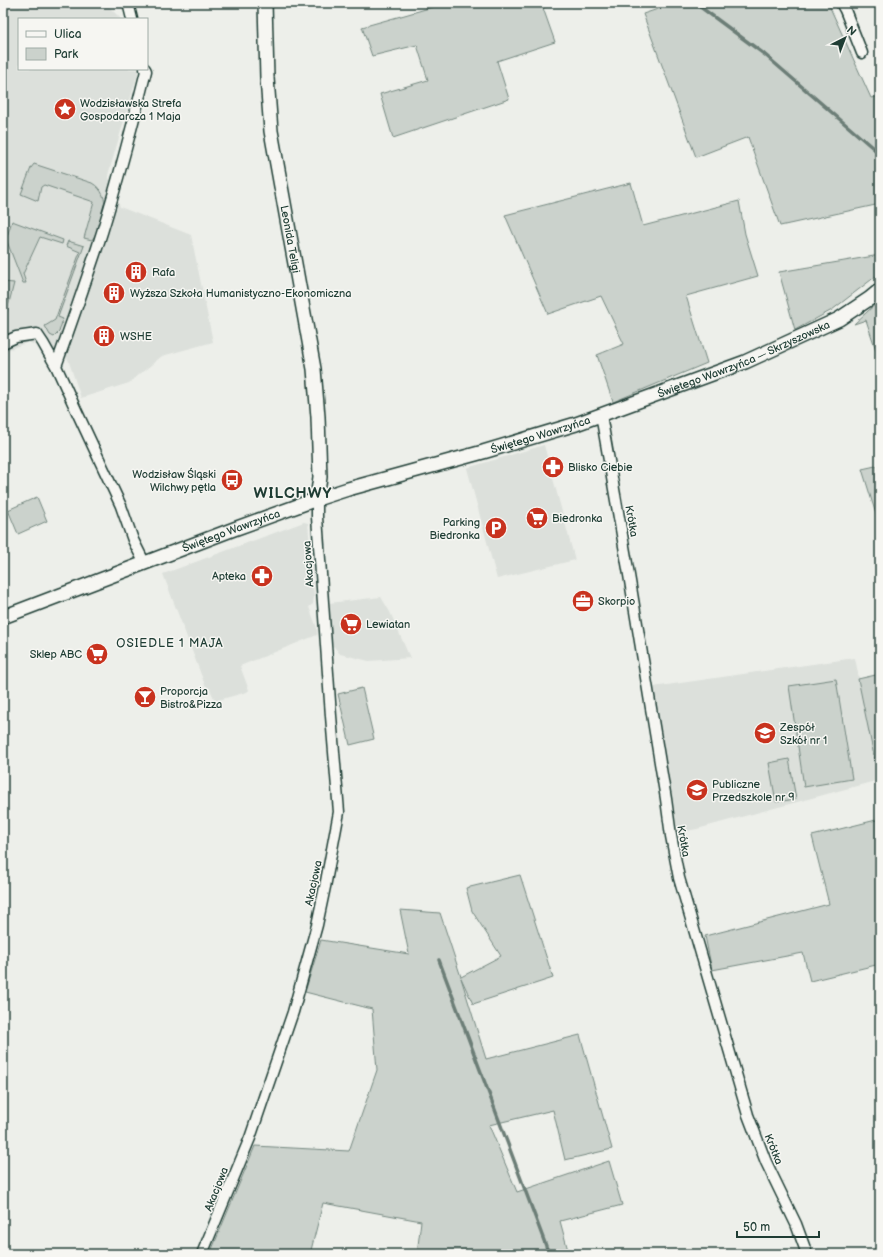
<svg xmlns="http://www.w3.org/2000/svg" width="883" height="1257" font-family="'Balsamiq Sans',sans-serif">
  <style>
    .built { fill: #dce0db }
    .green { fill: #cbd2cc; stroke: #758880 }
    .lines { fill: none; stroke-linecap: round; stroke-linejoin: round }
    .stream { stroke: #6c7e77; stroke-width: 3.5 }
    .minor-casing { stroke: #1f3d34; stroke-width: 13 }
    .tertiary-casing { stroke: #1f3d34; stroke-width: 16 }
    .minor { stroke: #f6f6f2; stroke-width: 10 }
    .tertiary { stroke: #f6f6f2; stroke-width: 13 }
    .labels { text-anchor: middle; stroke-width: 3; stroke-linejoin: round; paint-order: stroke }
    .poi-label { font-size: 11px; fill: #1f3d34; stroke: #f6f6f2; text-anchor: start }
    .street-label { font-size: 11px; fill: #1f3d34; stroke: #f6f6f2 }
    .neighbourhood-label { font-size: 12px; letter-spacing: 1px; fill: #1f3d34; stroke: #f6f6f2 }
    .district-label { font-size: 15px; font-weight: bold; letter-spacing: 1px; fill: #1f3d34; stroke: #f6f6f2 }
  </style>
  <rect width="100%" height="100%" fill="#edefea"/>
  <filter id="ink" filterUnits="userSpaceOnUse"><feTurbulence type="fractalNoise" baseFrequency=".025" numOctaves="2"/><feDisplacementMap in="SourceGraphic" scale="8" xChannelSelector="R" yChannelSelector="G"/><feConvolveMatrix kernelMatrix="1 2 1 2 8 2 1 2 1" color-interpolation-filters="sRGB"/></filter>
  <g filter="url(#ink)">
    <path class="built" d="M3 3H105L121 19H19V69H137L138 73 108 175 120 207 191 235 213 342 162 356 129 383 81 398 68 359 28 342 3 352Z
      M544 445 575 560 497 579 467 468Z
      M304 522 308 523 314 596 313 604 309 607 317 628V635L240 666 249 690 247 692 215 701 210 689 205 685 163 574Z
      M381 597 390 612 410 658 369 661 340 654 332 644 329 603Z
      M855 658 879 780 697 829 676 833 653 687Z"/>
    <path class="green" d="M447 3H556L543 8 555 42 497 61 509 99 393 138 380 94 428 80 417 45 372 56 362 27Z
      M659 3H828L871 98 880 96V204L780 226 748 137 696 157 643 14 661 8Z
      M34 164 92 183C114 196 103 223 92 240L84 238 94 202 44 185 41 187 38 201 21 194 31 168Z
      M631 183 643 226 739 201 745 234 758 276 686 296 707 363 613 402 597 355 624 344 601 296 548 314 505 215Z
      M12 221 63 240 62 244 40 237 23 274 26 283H23L6 239Z
      M68 241 84 246 58 317 63 319 59 332 54 337 50 335 45 326 55 320 80 252 66 246Z
      M880 255V273L832 310 795 330 779 272Z
      M3 282 14 283 3 327Z
      M880 300V362L866 320 854 324Z
      M880 465V527L862 469Z
      M37 497 47 521 18 534 8 510Z
      M880 674V779L879 780 858 679Z
      M836 679 852 779 804 787 789 686Z
      M362 688 374 739 350 745 338 694Z
      M789 759 796 799 776 802 769 763Z
      M880 819V964L810 981 803 953 712 970 705 936 829 904 812 836Z
      M520 875 553 978 473 1004 461 978 486 1059 580 1035 612 1149 565 1160 553 1110 489 1125 517 1192 609 1161 622 1205 560 1221 569 1254H417L421 1221 323 1203 310 1254H210L255 1146 349 1151 377 1070 372 1009 305 992 321 940 409 954 400 910 440 913 461 977 501 956 472 911 466 888Z"/>
    <g class="lines">
      <path class="stream" d="M695 3 764 54 880 154
        M439 960 549 1254"/>
      <g class="minor-casing">
        <path id="minor" d="M128 3 132 19
          M841 3 845 10 862 53
          M3 343 16 337 37 334 43 343 56 366 77 412 121 506 133 540 144 562
          M56 366C70 327 84 287 97 248 116 190 131 131 146 71L145 69
          M601 415 628 569 666 799 671 836 679 878 748 1115 766 1162 796 1224 807 1254
          M202 1254 250 1138 293 1012 317 925 325 887 339 812 331 716 317 517V499"/>
      </g>
      <g class="tertiary-casing">
        <g id="tertiary">
          <path id="s1" d="M265 3 267 78 271 131 314 369 318 417 320 477 317 499"/>
          <path id="s2" d="M3 617 234 529 317 499 348 489 483 452 576 424 745 362 839 319 869 299 880 290"/>
        </g>
      </g>
      <use href="#minor" class="minor"/>
      <use href="#tertiary" class="tertiary"/>
    </g>
  </g>
  <defs>
    <g id="sight-disc" transform="scale(1.15)"><circle r="9.5" fill="#c8321e" stroke="#f6f6f2"/><path d="M0-6L1.8-2.2L6-1.7L2.9 1.2L3.7 5.4L0 3.3L-3.7 5.4L-2.9 1.2L-6-1.7L-1.8-2.2Z" fill="#fff"/></g>
    <g id="building-disc" transform="scale(1.15)"><circle r="9.5" fill="#c8321e" stroke="#f6f6f2"/><path d="M-4-6H4V6H1V3H-1V6H-4ZM-2.5-4.3h1.7v1.8h-1.7ZM.8-4.3h1.7v1.8H.8ZM-2.5-1h1.7V.8h-1.7ZM.8-1h1.7V.8H.8Z" fill="#fff"/></g>
    <g id="pharmacy-disc" transform="scale(1.15)"><circle r="9.5" fill="#c8321e" stroke="#f6f6f2"/><path d="M-2-6h4v4h4v4h-4v4h-4v-4h-4v-4h4Z" fill="#fff"/></g>
    <g id="bus-disc" transform="scale(1.15)"><circle r="9.5" fill="#c8321e" stroke="#f6f6f2"/><path d="M-5-6H5V4H4V6H2V4H-2V6H-4V4H-5ZM-3.5-4V0h7V-4ZM-3.5 1.2v1.5H-2V1.2ZM2 1.2v1.5H3.5V1.2Z" fill="#fff"/></g>
    <g id="supermarket-disc" transform="scale(1.15)"><circle r="9.5" fill="#c8321e" stroke="#f6f6f2"/><path d="M-6-5.5h2.5l.6 2H6L4.5 2H-2.5L-4.4-4H-6ZM-1.5 3.2a1.3 1.3 0 1 0 .1 0ZM3 3.2a1.3 1.3 0 1 0 .1 0Z" fill="#fff"/></g>
    <g id="parking-disc" transform="scale(1.15)"><circle r="9.5" fill="#c8321e" stroke="#f6f6f2"/><path d="M-3.5-5.5H1a3.5 3.5 0 0 1 0 7H-1V5.5H-3.5ZM-1-3.4V-.6H.8a1.4 1.4 0 0 0 0-2.8Z" fill="#fff"/></g>
    <g id="office-disc" transform="scale(1.15)"><circle r="9.5" fill="#c8321e" stroke="#f6f6f2"/><path d="M-6-3h4V-5.5h4V-3h4V5H-6ZM-1-4.5V-3h2v-1.5ZM-6 0V1H6V0Z" fill="#fff"/></g>
    <g id="bar-disc" transform="scale(1.15)"><circle r="9.5" fill="#c8321e" stroke="#f6f6f2"/><path d="M-6-5H6L.8 .8V4.5H3.5V6h-7V4.5H-.8V.8Z" fill="#fff"/></g>
    <g id="school-disc" transform="scale(1.15)"><circle r="9.5" fill="#c8321e" stroke="#f6f6f2"/><path d="M0-5L7-2L0 1L-7-2ZM-4 1L0 2.5L4 1V4Q0 6-4 4Z" fill="#fff"/></g>
  </defs>
  <g fill-rule="evenodd">
    <use href="#sight-disc" x="65" y="109"/>
    <use href="#building-disc" x="136" y="272"/>
    <use href="#building-disc" x="114" y="293"/>
    <use href="#building-disc" x="104" y="336"/>
    <use href="#pharmacy-disc" x="553" y="467"/>
    <use href="#bus-disc" x="232" y="480"/>
    <use href="#supermarket-disc" x="537" y="518"/>
    <use href="#parking-disc" x="496" y="528"/>
    <use href="#pharmacy-disc" x="262" y="576"/>
    <use href="#office-disc" x="583" y="601"/>
    <use href="#supermarket-disc" x="351" y="624"/>
    <use href="#supermarket-disc" x="97" y="654"/>
    <use href="#bar-disc" x="145" y="697"/>
    <use href="#school-disc" x="765" y="733"/>
    <use href="#school-disc" x="697" y="790"/>
  </g>
  <g class="labels">
    <g class="poi-label">
      <text x="80" y="107">Wodzisławska Strefa<tspan x="80" dy="13">Gospodarcza 1 Maja</tspan></text>
      <text x="152" y="276">Rafa</text>
      <text x="130" y="297">Wyższa Szkoła Humanistyczno-Ekonomiczna</text>
      <text x="120" y="340">WSHE</text>
      <text x="568" y="471">Blisko Ciebie</text>
      <text x="216" y="478" text-anchor="end">Wodzisław Śląski<tspan x="216" dy="13">Wilchwy pętla</tspan></text>
      <text x="552" y="522">Biedronka</text>
      <text x="480" y="526" text-anchor="end">Parking<tspan x="480" dy="13">Biedronka</tspan></text>
      <text x="246" y="580" text-anchor="end">Apteka</text>
      <text x="598" y="605">Skorpio</text>
      <text x="366" y="628">Lewiatan</text>
      <text x="82" y="658" text-anchor="end">Sklep ABC</text>
      <text x="160" y="695">Proporcja<tspan x="160" dy="13">Bistro&amp;Pizza</tspan></text>
      <text x="780" y="731">Zespół<tspan x="780" dy="13">Szkół nr 1</tspan></text>
      <text x="712" y="788">Publiczne<tspan x="712" dy="13">Przedszkole nr 9</tspan></text>
    </g>
    <g class="street-label">
      <text dy="4" stroke="none"><textPath href="#s1" startOffset="238">Leonida Teligi</textPath></text>
      <text dy="4" stroke="none"><textPath href="#s2" startOffset="785">Świętego Wawrzyńca — Skrzyszowska</textPath></text>
      <text dy="4" stroke="none"><textPath href="#s2" startOffset="568">Świętego Wawrzyńca</textPath></text>
      <text transform="translate(632 521) rotate(80)" y="4">Krótka</text>
      <text dy="4" stroke="none"><textPath href="#s2" startOffset="244">Świętego Wawrzyńca</textPath></text>
      <text transform="translate(308 564) rotate(-94)" y="4">Akacjowa</text>
      <text transform="translate(684 841) rotate(80)" y="4">Krótka</text>
      <text transform="translate(313 883) rotate(-78)" y="4">Akacjowa</text>
      <text transform="translate(774 1149) rotate(68)" y="4">Krótka</text>
      <text transform="translate(216 1189) rotate(-68)" y="4">Akacjowa</text>
    </g>
    <g class="neighbourhood-label">
      <text x="170" y="647">OSIEDLE 1 MAJA</text>
    </g>
    <g class="district-label">
      <text x="293" y="498">WILCHWY</text>
    </g>
  </g>
  <rect width="883" height="1257" fill="none" stroke="#f6f6f2" stroke-width="16"/>
  <rect x="8" y="8" width="867" height="1241" fill="none" stroke="#1f3d34" stroke-width="1.5" filter="url(#ink)"/>
  <rect x="18" y="18" width="130" height="52" fill="#f6f6f2" stroke="#a0aca6"/>
  <rect x="26" y="31" width="20" height="6" fill="#f6f6f2" stroke="#a0aca6"/>
  <text x="54" y="38" font-size="12" fill="#1f3d34">Ulica</text>
  <rect x="26" y="48" width="20" height="12" fill="#cbd2cc" stroke="#a0aca6"/>
  <text x="54" y="58" font-size="12" fill="#1f3d34">Park</text>
  <g transform="translate(845 38) rotate(42)" stroke="#f6f6f2" stroke-width="3" paint-order="stroke">
  <path d="M0-3L7 15L0 10L-7 15Z" fill="#1f3d34"/>
  <text y="-6" font-size="11" font-weight="bold" text-anchor="middle" fill="#1f3d34">N</text>
  </g>
  <path d="M737 1231v6h82v-6" fill="none" stroke="#1f3d34" stroke-width="2"/>
  <text x="743" y="1231" font-size="12" fill="#1f3d34" stroke="#f6f6f2" stroke-width="3" paint-order="stroke">50 m</text>
</svg>
